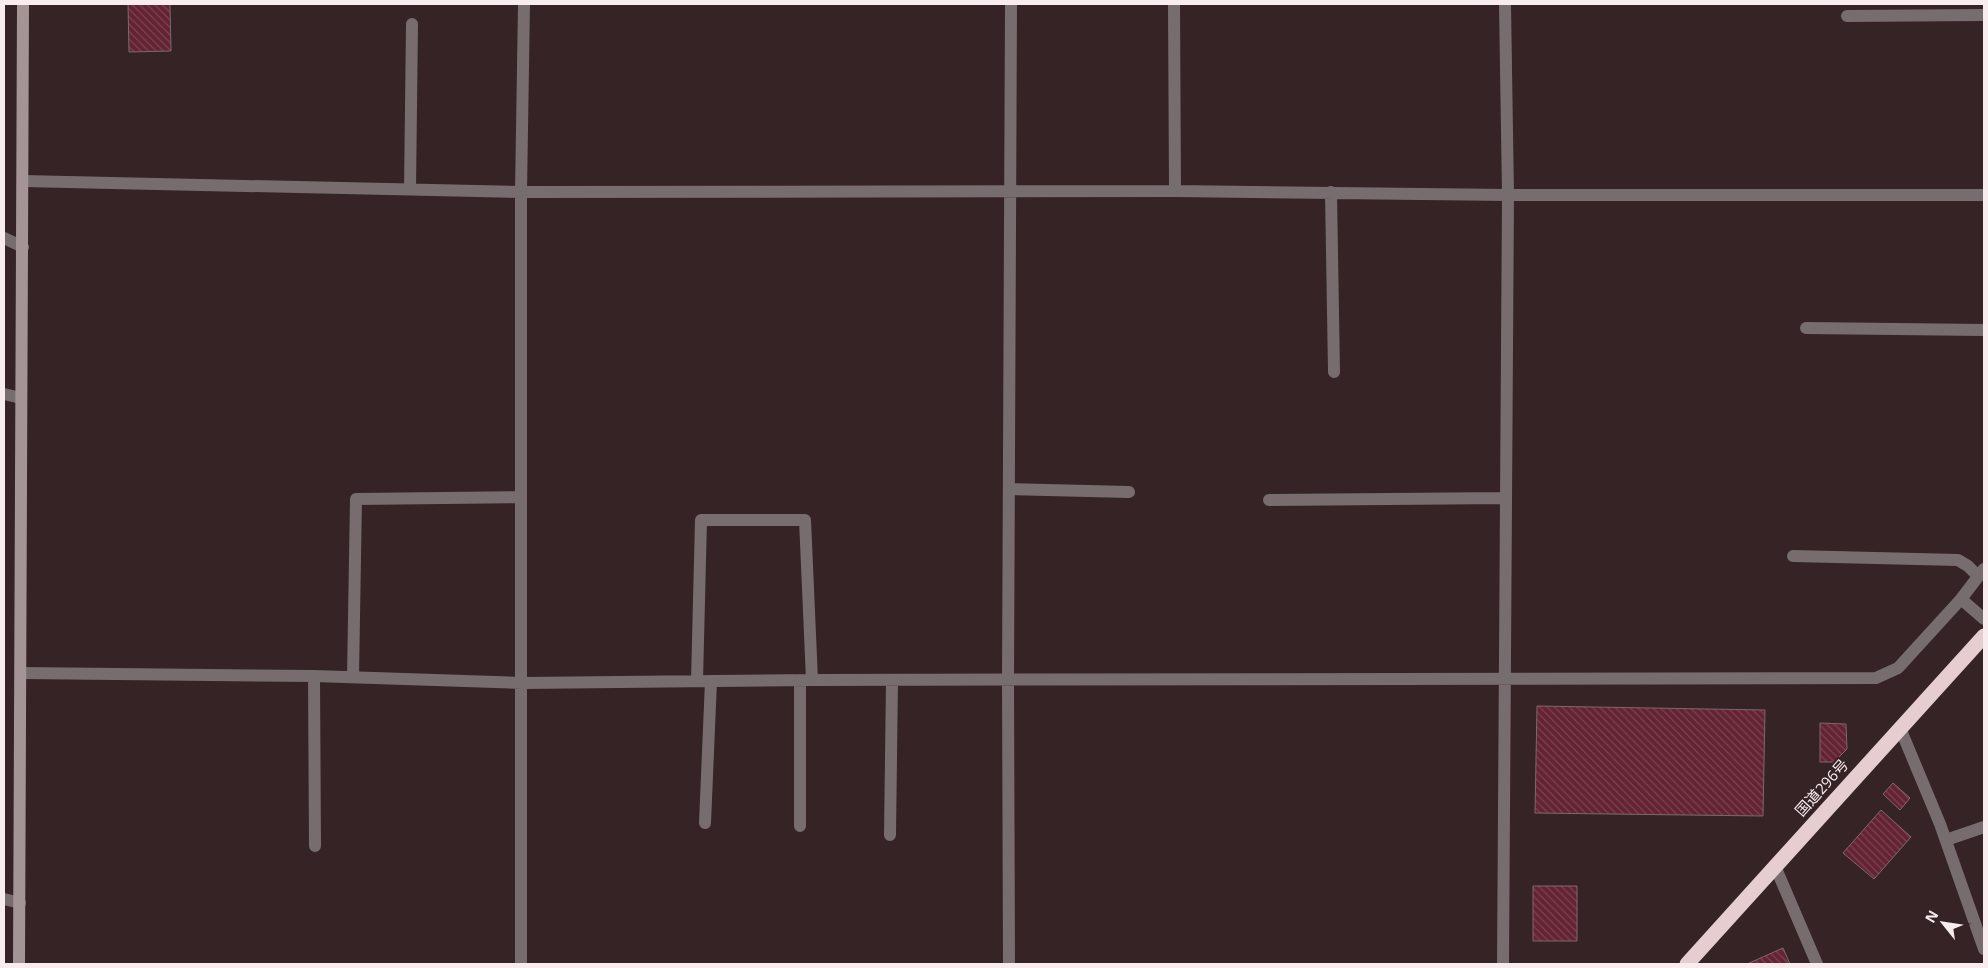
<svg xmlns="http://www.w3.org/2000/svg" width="1988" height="968" font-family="'Open Sans','Noto Sans JP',sans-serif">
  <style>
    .building { fill: url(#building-back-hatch); stroke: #7e686b }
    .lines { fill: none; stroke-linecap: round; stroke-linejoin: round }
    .lane { stroke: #776d6e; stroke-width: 12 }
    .street { stroke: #776d6e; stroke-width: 12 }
    .secondary { stroke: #a49496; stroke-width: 12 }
    .highway { stroke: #e6cdd0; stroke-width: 15 }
    .labels { text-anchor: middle; stroke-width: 4.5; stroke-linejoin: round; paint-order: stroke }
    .street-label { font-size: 15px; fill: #f9ecee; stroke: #352326 }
  </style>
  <defs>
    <pattern id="building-back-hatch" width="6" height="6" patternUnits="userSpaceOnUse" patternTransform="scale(1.25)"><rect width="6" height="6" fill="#642333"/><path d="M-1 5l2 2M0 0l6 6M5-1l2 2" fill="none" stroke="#7b4351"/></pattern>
  </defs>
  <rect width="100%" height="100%" fill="#352326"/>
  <path class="building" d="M128 4H170L171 51 129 52Z
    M1537 706 1765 710 1763 816 1535 813Z
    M1820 723 1846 724 1847 749 1834 762H1820Z
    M1893 783 1910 798 1900 810 1883 794Z
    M1881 810 1911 837 1874 879 1843 853Z
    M1533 886H1577V941H1533Z
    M1783 948 1790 964H1747Z"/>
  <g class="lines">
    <path class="lane" d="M1806 328 1984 330
      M1793 556 1958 560 1968 566 1978 576
      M1900 728 1940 824 1984 949
      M1946 840 1984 827
      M1775 866 1817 964"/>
    <path class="street" d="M1174 4 1175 191
      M1847 16 1984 15
      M23 181 521 192 1175 191 1508 195H1984
      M410 189 412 24
      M1331 192 1334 372
      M4 238 23 247
      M4 394 21 398
      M1009 489 1129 492
      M1269 500 1506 498
      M1961 599 1984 619
      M21 673 314 676 522 683 812 680 1876 678 1898 668 1961 599 1984 569
      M314 676 315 846
      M353 677 356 499 521 497
      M697 681 701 520H805L812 680
      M705 823 711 681
      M800 826V680
      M890 835 892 680
      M4 899 20 903
      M521 964V192L524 4
      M1009 964 1008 680 1011 4
      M1503 964 1508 195 1505 4"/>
    <path class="secondary" d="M19 964 23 4"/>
    <path class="highway" d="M1687 964 1984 636"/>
  </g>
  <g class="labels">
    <g class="street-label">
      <text transform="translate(1822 788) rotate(-48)" y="5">国道296号</text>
    </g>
  </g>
  <rect width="1988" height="968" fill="none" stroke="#f9ecee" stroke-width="10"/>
  <g transform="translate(1943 923) rotate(300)" stroke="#352326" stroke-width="4" paint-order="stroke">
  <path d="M0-4L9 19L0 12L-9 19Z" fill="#f9ecee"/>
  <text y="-8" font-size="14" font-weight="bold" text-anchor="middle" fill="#f9ecee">N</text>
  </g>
</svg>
